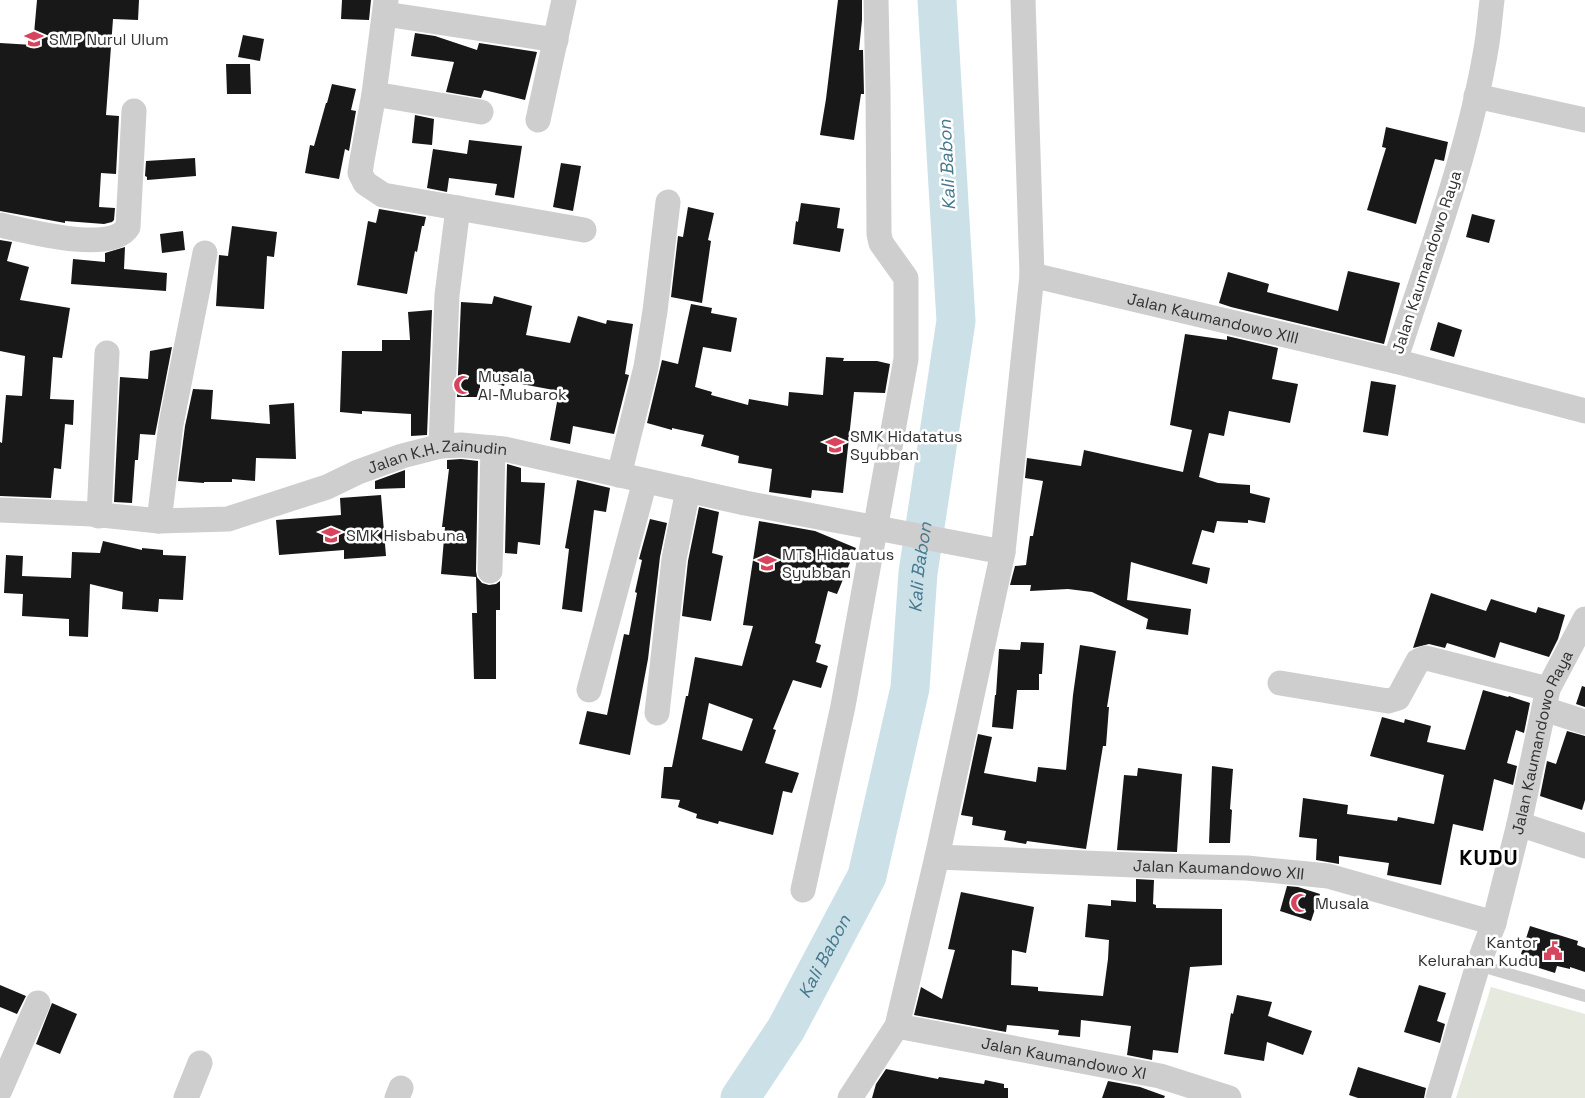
<svg xmlns="http://www.w3.org/2000/svg" width="1585" height="1098" font-family="'Space Grotesk',sans-serif">
  <style>
    .green { fill: #e5e9de }
    .lines { fill: none; stroke-linecap: round; stroke-linejoin: round }
    .river { stroke: #cce0e8; stroke-width: 39 }
    .building { fill: #181818; fill-rule: evenodd }
    .lane { stroke: #cecece; stroke-width: 12 }
    .street { stroke: #cecece; stroke-width: 25 }
    .labels { text-anchor: middle; stroke-width: 5; stroke-linejoin: round; paint-order: stroke }
    .poi-label { font-size: 16px; fill: #313131; stroke: #fff; text-anchor: start }
    .street-label { font-size: 16px; fill: #313131; stroke: #fff }
    .water-label { font-size: 18px; font-style: italic; fill: #45788d; stroke: #fff }
    .district-label { font-size: 21px; font-weight: bold; letter-spacing: 1px; fill: #000; stroke: #fff }
  </style>
  <rect width="100%" height="100%" fill="#fff"/>
  <path class="green" d="M1491 987 1585 1014V1098H1456Z"/>
  <g class="lines">
    <path class="river" id="s1" d="M740 1098 786 1029 867 876 910 688 918 573 956 321 937 0"/>
  </g>
  <path class="building" d="M37 0H139L138 20 113 19 106 115 119 116 116 174 101 173 99 207 115 208 114 220 112 222 104 224 65 221V223L0 211V43L33 45Z
    M342 0H371L369 20 341 19Z
    M838 0H862V20L859 50H863L864 94H861L854 140 820 135 826 99Z
    M415 33 435 36 477 50 479 43 537 52 525 100 484 90 481 98 446 92 454 62 411 56Z
    M243 35 264 39 260 61 238 57Z
    M226 64H250L251 94H227Z
    M332 84 356 89 351 110 356 111 349 151 345 149 339 179 305 173 310 145 314 146 326 103H327Z
    M415 115 434 119 432 145 412 143Z
    M1386 127 1448 142 1444 161 1435 159 1416 224 1367 210 1386 148 1382 147Z
    M469 140 522 146 514 198 495 195 497 184 449 178 447 192 427 188 433 149 467 154Z
    M195 158 196 176 147 180V177L145 176 146 161Z
    M561 163 581 166 573 211 553 207Z
    M801 203 840 208 837 228 844 229 840 252 793 244 796 221 798 222Z
    M688 207 714 213 708 240 711 241 702 303 671 297 678 236 683 237Z
    M379 209 426 217 424 226H422L417 252 415 251 407 294 357 285 368 221 376 223Z
    M1472 214 1495 220 1489 243 1466 237Z
    M232 226 277 232 274 257 267 256 264 309 216 306 219 255 228 256Z
    M183 231 185 250 162 253 160 234Z
    M0 240 12 242 7 261 29 267 20 300 70 308 62 358 53 357 50 399 74 400 73 425 65 424 61 469 54 468 51 498 0 496V442L2 443 6 395 22 396 25 356 0 351Z
    M125 247 124 269 167 273 166 291 71 284 73 259 105 262V253Z
    M1348 271 1400 283 1384 344 1231 307 1219 303 1228 272 1269 284 1267 292 1338 311Z
    M494 296 532 306 526 335 570 343 578 316 606 324 607 320 633 324 625 374 629 375 614 434 573 426 570 444 550 440 559 391 506 381 504 386 480 379V397H457L461 302 492 304Z
    M691 304 712 308 711 313 737 318 731 352 703 347 695 387 712 392 711 395 748 405 749 399 788 406 789 392 823 395 826 357 844 358 843 361H877L890 364 885 393 854 392 843 493 812 490 811 498 769 492 772 469 738 463 739 456 701 446 704 435 672 428V430L647 423 662 360 678 364Z
    M432 310 427 435 411 436V414L362 411V414L340 412 342 351H382V340H410L408 312Z
    M1438 322 1462 330 1454 357 1430 350Z
    M1185 334 1227 340V336L1278 348 1272 379 1298 384 1290 423 1229 411 1224 436 1209 433 1199 477 1218 483 1250 485V493L1270 498 1265 523 1248 520V523L1217 521 1214 533 1202 530 1192 564 1210 568 1207 584 1131 562 1127 600 1191 609 1188 635 1146 629 1148 619 1092 592 1068 589 1030 591 1031 585H1010L1015 566 1026 565 1030 536H1033L1043 481 1025 478 1027 458 1081 466 1084 450 1183 472 1192 430 1170 425Z
    M172 347 155 435 140 434 138 460H135L132 503 114 502 120 377 148 379 150 351Z
    M1371 381 1396 385 1388 436 1363 432Z
    M193 389 213 390 211 419 270 424 269 405 294 403 296 459 256 458 255 481 232 479V482H204V483L178 481 185 426Z
    M461 459 478 461 476 571 477 577 482 583 489 585 496 584 500 581V610H496V679H474L472 613H477L476 577 441 574 445 527H442L449 469H447V460Z
    M507 464 521 468V482L545 483 540 545 518 542 517 554 505 553Z
    M405 470V488L375 489V481Z
    M577 480 610 488 606 512 594 510 582 612 562 609 569 549 565 548Z
    M381 495 386 556 344 559V550L279 555 276 520 341 515 340 498Z
    M699 507 719 512 712 553 723 556 711 621 682 616 688 561Z
    M650 519 667 523 660 557 648 659 630 755 579 744 587 711 607 715 624 634 629 635 637 593 635 592 642 560 639 559Z
    M759 521 815 531 856 548 837 594 828 591 815 643 821 645 816 662 828 666 821 688 793 680 773 729 776 730 765 763 799 773 792 793 783 791 773 835 719 821 718 824 696 818 697 814 678 807 680 800 661 798 664 767H672L686 696H688L695 657 742 666 753 626 743 625ZM709 703 753 719 742 751 702 739Z
    M103 541 142 550V548L163 550V555L186 556 183 600 159 599 158 612 122 609 123 592 90 584 88 637 69 636V619L22 616 23 594 4 593 6 555 23 556 22 576 71 578 72 552 100 553Z
    M1431 593 1486 611 1491 599 1536 613 1538 607 1565 615 1558 639 1549 657 1500 642 1495 658 1447 643 1445 648 1429 644 1413 648Z
    M1021 642 1044 643 1042 674H1039V690H1017L1013 729 992 727 995 695H996L999 649 1020 650Z
    M1080 645 1116 651 1107 707H1109L1106 746H1103L1086 849 1027 841 1026 844 1004 840 1006 831 972 825 973 817 961 815 978 734 992 737 984 773 1036 782 1038 767 1066 770 1073 695Z
    M1582 686 1585 687V707L1576 704Z
    M1483 690 1508 697 1509 696 1530 703 1524 733 1516 730 1507 763 1517 766 1513 785 1494 779 1483 831 1453 824 1441 885 1387 875 1389 863 1339 856V864L1316 860 1317 839 1299 837 1303 798 1348 805 1347 814 1397 821 1398 817 1434 824 1444 775 1370 756 1382 717 1404 723 1405 719 1431 726 1427 742 1465 750Z
    M1567 731 1585 736V800L1582 810 1540 796 1547 761 1556 764Z
    M1212 766 1233 769 1230 809 1232 810 1230 843H1209Z
    M1138 768 1182 774 1177 852 1117 850 1124 775 1137 776Z
    M1136 879 1154 880 1153 904 1156 905V908L1222 909V965L1190 967 1178 1053 1153 1050 1152 1060 1127 1055 1131 1026 1081 1020 1080 1037 1058 1035 1059 1030 1007 1025 1006 1032 914 1015 921 987 942 999 955 950 948 949 961 892 1034 907 1026 953 1012 950 1011 985 1038 987V991L1103 996 1108 959 1109 940 1085 937 1088 904 1111 906V900L1136 902Z
    M1287 886 1298 887 1320 894 1311 921 1280 911Z
    M1530 926 1578 941 1577 945 1585 948V972L1570 967V969L1557 966 1555 973 1536 967 1538 960 1521 954Z
    M0 985 26 996 17 1014 0 1007Z
    M1419 985 1446 993 1437 1021 1445 1024 1440 1043 1404 1032Z
    M1237 995 1272 1002 1268 1016 1312 1031 1303 1055 1267 1042 1264 1061 1224 1054 1231 1013 1233 1014Z
    M52 1003 77 1014 60 1054 36 1044Z
    M1358 1067 1426 1088 1424 1098H1358L1349 1095Z
    M886 1069 938 1079 939 1077 984 1084 985 1080 1004 1084V1088H1008V1098H872L876 1084Z
    M1108 1081 1140 1087 1165 1096 1164 1098H1102Z"/>
  <g class="lines">
    <path class="lane" d="M1478 965 1585 996"/>
    <g class="street">
      <path d="M386 0 374 94 362 160 360 173 365 183 383 195 584 230"/>
      <path d="M1492 0C1490 16 1489 33 1486 49 1468 156 1428 259 1395 361L1585 411"/>
      <path d="M385 14 556 40"/>
      <path d="M374 94 481 112"/>
      <path d="M1476 96 1585 120"/>
      <path d="M538 120 564 0"/>
      <path d="M0 225C27 231 111 254 128 227L134 111"/>
      <path id="s2" d="M1032 275 1395 361"/>
      <path d="M441 446 447 295 458 208"/>
      <path d="M619 475 646 367 655 311 668 202"/>
      <path id="s3" d="M0 510 92 514 159 521 228 519 327 487 358 472 402 456 441 446 461 445 504 449 745 503 1003 552"/>
      <path d="M99 516 107 353"/>
      <path d="M159 521 171 424 205 253"/>
      <path d="M490 571 493 448"/>
      <path d="M1280 683 1388 701 1398 698 1418 661 1426 658 1548 689"/>
      <path d="M589 690 645 481"/>
      <path d="M1544 709 1585 722"/>
      <path d="M657 713 674 559 688 490"/>
      <path d="M1519 824 1585 846"/>
      <path id="s4" d="M937 857 1160 866 1247 868 1328 876 1494 923"/>
      <path d="M803 890 843 706 906 359V278L881 243 879 234 878 92 876 0"/>
      <path id="s5" d="M897 1026 1160 1076 1229 1098"/>
      <path d="M0 1090 38 1003"/>
      <path d="M186 1098 200 1063"/>
      <path d="M397 1098 401 1088"/>
      <path d="M850 1098 897 1026 937 857 1003 552 1032 275 1023 0"/>
      <path id="s6" d="M1438 1098 1478 965 1494 923 1519 824 1548 689 1585 619"/>
    </g>
  </g>
  <defs>
    <g id="school-bare" transform="scale(1.5)"><path d="M0-5L7-2L0 1L-7-2ZM-4 1L0 2.5L4 1V4Q0 6-4 4Z" fill="#d7445d" stroke="#fff" stroke-width="2.5" paint-order="stroke"/></g>
    <g id="mosque-bare" transform="scale(1.5)"><path d="M3.5-4.9A6 6 0 1 0 3.5 4.9A5 5 0 1 1 3.5-4.9Z" fill="#d7445d" stroke="#fff" stroke-width="2.5" paint-order="stroke"/></g>
    <g id="civic-bare" transform="scale(1.5)"><path d="M-.6-6.5H3V-4.5H.6V-3L4-1V1h2V6H-6V1h2V-1L-.6-3ZM-1.2 2.5V6h2.4V2.5Z" fill="#d7445d" stroke="#fff" stroke-width="2.5" paint-order="stroke"/></g>
  </defs>
  <g fill-rule="evenodd">
    <use href="#school-bare" x="34" y="39"/>
    <use href="#mosque-bare" x="463" y="385"/>
    <use href="#school-bare" x="835" y="445"/>
    <use href="#school-bare" x="331" y="535"/>
    <use href="#school-bare" x="767" y="563"/>
    <use href="#mosque-bare" x="1300" y="903"/>
    <use href="#civic-bare" x="1553" y="951"/>
  </g>
  <g class="labels">
    <g class="poi-label">
      <text x="49" y="45">SMP Nurul Ulum</text>
      <text x="478" y="382">Musala<tspan x="478" dy="18">Al-Mubarok</tspan></text>
      <text x="850" y="442">SMK Hidatatus<tspan x="850" dy="18">Syubban</tspan></text>
      <text x="346" y="541">SMK Hisbabuna</text>
      <text x="782" y="560">MTs Hidauatus<tspan x="782" dy="18">Syubban</tspan></text>
      <text x="1315" y="909">Musala</text>
      <text x="1538" y="948" text-anchor="end">Kantor<tspan x="1538" dy="18">Kelurahan Kudu</tspan></text>
    </g>
    <g class="street-label">
      <text transform="translate(1426 262) rotate(-72)" y="6">Jalan Kaumandowo Raya</text>
      <text dy="6" stroke="none"><textPath href="#s2" startOffset="186">Jalan Kaumandowo XIII</textPath></text>
      <text dy="6" stroke="none"><textPath href="#s3" startOffset="449">Jalan K.H. Zainudin</textPath></text>
      <text dy="6" stroke="none"><textPath href="#s6" startOffset="371">Jalan Kaumandowo Raya</textPath></text>
      <text dy="6" stroke="none"><textPath href="#s4" startOffset="282">Jalan Kaumandowo XII</textPath></text>
      <text dy="6" stroke="none"><textPath href="#s5" startOffset="170">Jalan Kaumandowo XI</textPath></text>
    </g>
    <g class="water-label">
      <text transform="translate(947 165) rotate(-93)" y="6">Kali Babon</text>
      <text dy="6" stroke="none"><textPath href="#s1" startOffset="570">Kali Babon</textPath></text>
      <text dy="6" stroke="none"><textPath href="#s1" startOffset="165">Kali Babon</textPath></text>
    </g>
    <g class="district-label">
      <text x="1489" y="865">KUDU</text>
    </g>
  </g>
</svg>
